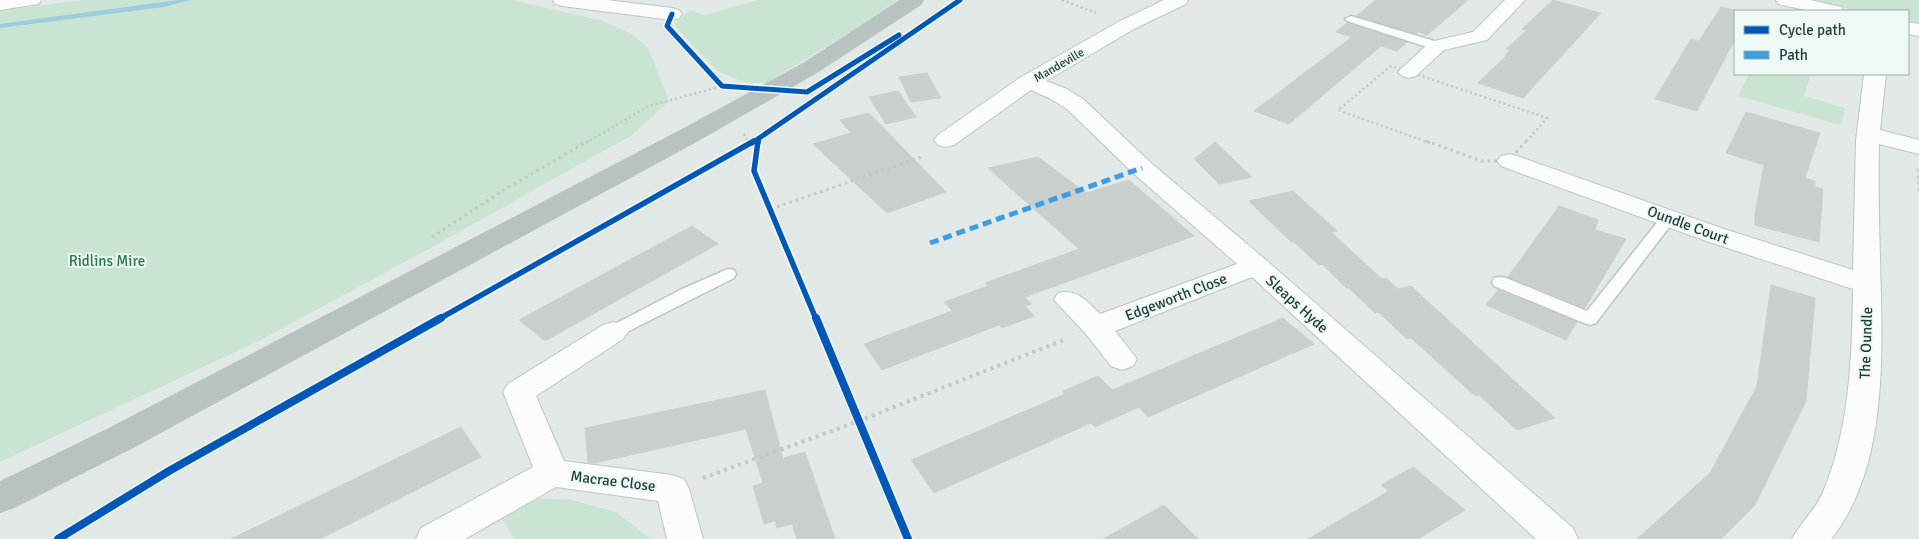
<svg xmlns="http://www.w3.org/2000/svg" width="1919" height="539" font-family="Signika,sans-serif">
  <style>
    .green { fill: #c9e4d3 }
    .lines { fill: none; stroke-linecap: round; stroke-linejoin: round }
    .stream { fill: #9ccddc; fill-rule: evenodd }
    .building { fill: #c8cfcd; stroke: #cad1cf }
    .lane-casing { stroke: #bec5c3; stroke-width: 3 }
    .street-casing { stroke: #bec5c3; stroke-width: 2 }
    .highway-casing { stroke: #bbc5c3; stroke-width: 2 }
    .path-far2 { stroke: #bfc9c6; stroke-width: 2.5; stroke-dasharray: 2 3; stroke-linecap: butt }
    .path-far1 { stroke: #bfc9c6; stroke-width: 3; stroke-dasharray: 2.5 4; stroke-linecap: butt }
    .path { stroke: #bfc9c6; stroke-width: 4; stroke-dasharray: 3 4.5; stroke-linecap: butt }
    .lane { fill: #fbfcfb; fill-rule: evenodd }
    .street { fill: #fbfcfb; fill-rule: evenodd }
    .highway { fill: #b8c2c1; fill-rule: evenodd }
    .quiet { stroke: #3c9ee2; stroke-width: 5; stroke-dasharray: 9 5; stroke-linecap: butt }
    .cycleway-far2-casing { stroke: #eef8f4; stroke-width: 8 }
    .cycleway-far1-casing { stroke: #eef8f4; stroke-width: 9 }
    .cycleway-casing { stroke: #eef8f4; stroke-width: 11 }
    .cycleway-far2 { stroke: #0057b8; stroke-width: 5 }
    .cycleway-far1 { stroke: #0057b8; stroke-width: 5.5 }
    .cycleway { stroke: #0057b8; stroke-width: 8 }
    .labels { text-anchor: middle; stroke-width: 4; stroke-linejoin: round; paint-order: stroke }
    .far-street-label { font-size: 12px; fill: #1d3d37; stroke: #eef8f4 }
    .street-label { font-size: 15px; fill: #1d3d37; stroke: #eef8f4 }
    .park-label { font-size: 15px; fill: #23784c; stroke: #eef8f4 }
  </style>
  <rect width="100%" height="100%" fill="#e2e8e6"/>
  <path class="green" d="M81 0H512L603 21 632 34 649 49 669 101 632 135 434 246 261 340 0 462V11Z
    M758 0H897L850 32 766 83H746L717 71 676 27V23L690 10 705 15Z
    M1816 0H1919V26L1908 23V11H1855Z
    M1749 74H1811L1804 96 1845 108 1841 125 1738 96Z
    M534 498 571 500 616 512 651 539H515L502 519Z"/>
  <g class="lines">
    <path class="stream" d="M178 0H191L164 7 0 28V24Z"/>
  </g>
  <path class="building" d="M1376 0H1468L1427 35 1418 32 1416 34 1356 16Z
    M1553 0 1601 13 1523 98 1478 83 1506 56 1505 55 1510 50 1506 49 1527 30 1522 29Z
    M1721 7 1738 11H1735V39L1697 111 1655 99 1691 39 1699 41Z
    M1347 23 1407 42 1397 51 1381 46 1289 124 1254 111 1352 37 1336 32Z
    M927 73 941 98 911 102 899 77Z
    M898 91 916 117 886 124 869 97Z
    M1746 112 1820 133 1805 178 1815 181V187L1823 189 1819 242 1755 225V214L1764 165 1726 153Z
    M869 113 946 192 887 213 813 144 851 133 840 120Z
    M1215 142 1252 177 1219 184 1194 159Z
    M1038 157 1086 193 1129 180 1194 236 1025 297 1031 304 1025 306 1034 316 1002 328 999 325 882 370 864 344 952 311 944 302 988 286 985 283 1079 249 988 168Z
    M1293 191 1337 231 1331 232 1382 279 1386 278 1398 289 1411 286 1555 418 1517 430 1479 395 1475 396 1411 338 1407 339 1378 312 1375 313 1349 288H1346L1322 264 1319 265 1294 242H1291L1249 201Z
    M1559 206 1598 220 1595 230 1626 239 1585 308 1508 277Z
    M692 226 718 244 545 341 519 320Z
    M1771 285 1815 298 1806 401 1755 505 1721 539H1637L1710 473 1744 410 1757 386Z
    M1498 290 1577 322 1566 340 1486 305Z
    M1283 318 1314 344 1148 417 1139 407 1095 427 1091 423 934 493 911 460 1065 394 1063 391 1098 376 1112 390Z
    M765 390 783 458 805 452 835 539H797L792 524 777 528 775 521 764 524 753 486 763 483 746 429 595 463 588 462 585 428Z
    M461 427 481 457 320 539H231Z
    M1413 467 1465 510 1418 539H1308L1389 491 1381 485Z
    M1164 505 1198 539H1103Z"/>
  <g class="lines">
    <g class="lane-casing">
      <path id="lane" d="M1351 16 1441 43 1443 46 1441 49H1433L1347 21 1345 19Z
        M1668 213 1673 215 1676 218 1596 323 1590 325 1584 323 1494 286 1492 282 1494 278 1500 277 1506 278 1587 311 1663 215Z
        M728 269 734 270 736 274 734 278 619 336 613 338 607 336 604 332 607 328 682 289Z"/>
    </g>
    <g class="street-casing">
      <path id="street" d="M0 0H41L39 4 0 10Z
        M553 0H607L672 8 679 10 682 14 679 18 672 20 562 6 555 4Z
        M1164 0H1188L1186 4 1134 29 1046 81 1067 89 1083 99 1151 163 1266 260 1573 528 1578 539H1536L1252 277 1115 331 1137 359 1133 366 1122 370 1111 366 1086 334 1054 300 1058 293C1078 288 1087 302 1100 314L1237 264 1133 173 1067 109 1051 99 1031 90 954 145 946 147 938 145 934 140 938 135 1021 77 1120 21Z
        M1505 0H1525L1487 40 1444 50 1416 76 1409 78 1402 76 1398 72 1402 68 1430 42 1473 32Z
        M1776 0H1810L1841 7 1844 11H1810L1778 4Z
        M1908 22 1919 24V36L1908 34Z
        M1864 74H1886L1880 130 1919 140V154L1879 144C1878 182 1879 220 1880 258 1882 345 1890 466 1831 539H1792C1801 522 1816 509 1823 492 1850 428 1852 356 1853 289L1706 241 1501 166 1497 161 1501 156 1509 154 1517 156 1724 229 1853 270 1856 140Z
        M613 322 623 325 628 332 623 339 536 396 564 461 672 475 684 479 689 489 703 539H667L658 501 556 487 465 539H416L421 528 533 467 503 392 508 384 603 325Z"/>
    </g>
    <g class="highway-casing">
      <path id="highway" d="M901 0H923L921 4 817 72 700 139 133 447 12 508 0 512V482L109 429 684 129 803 64Z"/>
    </g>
    <path class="path-far2" d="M1062 0 1096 13
      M744 134 749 143
      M586 143 649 106 719 87
      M1430 143 1338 110 1391 66 1547 118 1525 143"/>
    <path class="path-far1" d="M748 141 750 144
      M1426 141 1482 161H1509L1526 141
      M1918 169 1919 194
      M771 209 924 156
      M432 237 507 188 588 141"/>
    <path class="path" d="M703 478 859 421 1066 339"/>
    <use href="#lane" class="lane"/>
    <use href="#street" class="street"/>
    <use href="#highway" class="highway"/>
    <path class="quiet" d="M930 243 1142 168"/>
    <g class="cycleway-far2-casing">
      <path id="cycleway-far2" d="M672 14 667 26 722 86 807 92 899 35
        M752 143 960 0
        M758 143 759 138"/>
    </g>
    <g class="cycleway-far1-casing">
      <path id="cycleway-far1" d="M758 141 754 171 816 319
        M439 319 754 141"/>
    </g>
    <g class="cycleway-casing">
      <path id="cycleway" d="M816 318 908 539
        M58 539 169 471 441 318"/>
    </g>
    <use href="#cycleway-far2" class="cycleway-far2"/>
    <use href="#cycleway-far1" class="cycleway-far1"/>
    <use href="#cycleway" class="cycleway"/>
  </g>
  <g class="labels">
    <g class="far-street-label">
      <text transform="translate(1059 65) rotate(-30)" y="4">Mandeville</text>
    </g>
    <g class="street-label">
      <text transform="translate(1688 225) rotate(20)" y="5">Oundle Court</text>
      <text transform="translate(1176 297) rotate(-21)" y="5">Edgeworth Close</text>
      <text transform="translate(1297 304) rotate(42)" y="5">Sleaps Hyde</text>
      <text transform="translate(1866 343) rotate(-88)" y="5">The Oundle</text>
      <text transform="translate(613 481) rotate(7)" y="5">Macrae Close</text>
    </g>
    <g class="park-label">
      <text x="107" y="266">Ridlins Mire</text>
    </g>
  </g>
  <rect x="1734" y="10" width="175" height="65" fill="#eef8f4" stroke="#9aada8"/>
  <rect x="1744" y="26" width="25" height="8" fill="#0057b8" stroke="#9aada8"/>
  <text x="1779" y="35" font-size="15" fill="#1d3d37">Cycle path</text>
  <rect x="1744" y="51" width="25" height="8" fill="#3c9ee2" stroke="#9aada8"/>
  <text x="1779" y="60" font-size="15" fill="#1d3d37">Path</text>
</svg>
